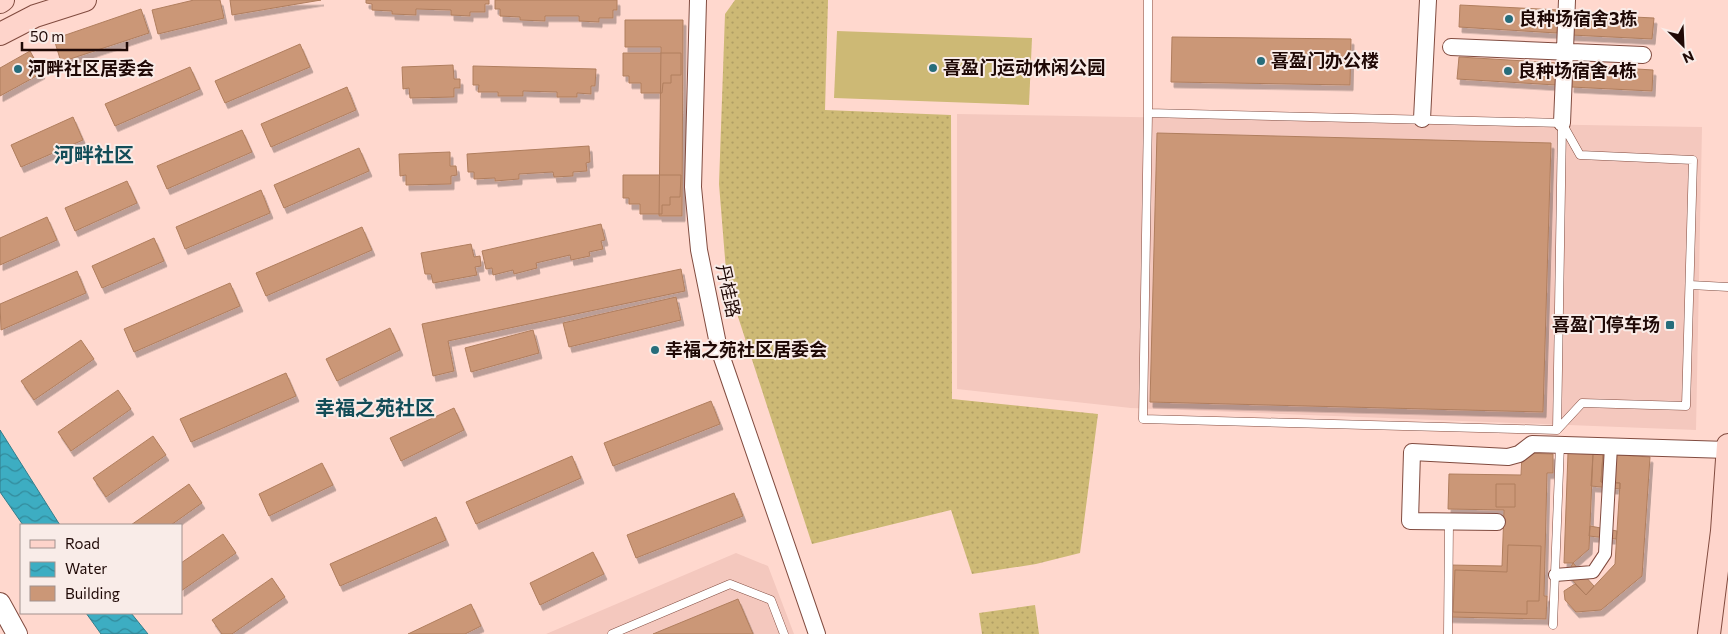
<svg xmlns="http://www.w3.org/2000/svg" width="1728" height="634" font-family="Commissioner,'Noto Sans SC',sans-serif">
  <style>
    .built { fill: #f4c8be }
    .grass { fill: url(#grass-dots) }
    .pitch { fill: #cdb975 }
    .water { fill: url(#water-waves); stroke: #347c8a }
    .building { fill: #cb9777; stroke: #b07e5e; filter: url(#shadow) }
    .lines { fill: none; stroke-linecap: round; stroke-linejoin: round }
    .service-casing { stroke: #814b3f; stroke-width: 9 }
    .pedestrian-casing { stroke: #814b3f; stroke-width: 14 }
    .minor-casing { stroke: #814b3f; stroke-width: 18 }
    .tertiary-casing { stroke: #814b3f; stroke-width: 22 }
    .secondary-casing { stroke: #814b3f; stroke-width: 24 }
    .service { stroke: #fff; stroke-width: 8 }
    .pedestrian { stroke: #fff; stroke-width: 12 }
    .minor { stroke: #fff; stroke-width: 16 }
    .tertiary { stroke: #fff; stroke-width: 20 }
    .secondary { stroke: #fed4cb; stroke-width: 22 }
    .poi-dot { fill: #276d7b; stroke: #f9ece8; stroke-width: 2 }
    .labels { text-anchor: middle; stroke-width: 4; stroke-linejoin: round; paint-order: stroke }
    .poi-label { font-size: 18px; font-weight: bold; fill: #1f0906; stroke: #f9ece8; text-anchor: start }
    .street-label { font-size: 18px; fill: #1f0906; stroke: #f9ece8 }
    .quarter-label { font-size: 20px; font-weight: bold; fill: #134d58; stroke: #f9ece8 }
  </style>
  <defs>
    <pattern id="grass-dots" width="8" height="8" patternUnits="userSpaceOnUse" patternTransform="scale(1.25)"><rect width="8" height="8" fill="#cdb975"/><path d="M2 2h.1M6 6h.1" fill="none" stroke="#b09e64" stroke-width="1.8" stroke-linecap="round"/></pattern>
    <pattern id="water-waves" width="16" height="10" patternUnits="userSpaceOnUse" patternTransform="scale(1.25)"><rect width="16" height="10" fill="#3dadc2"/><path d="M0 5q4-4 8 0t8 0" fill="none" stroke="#338b9c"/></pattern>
    <filter id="shadow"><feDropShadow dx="3" dy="5.5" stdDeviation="0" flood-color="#0004"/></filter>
  </defs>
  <rect width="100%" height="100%" fill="#ffd8ce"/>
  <path class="built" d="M957 114 1702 127 1696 430 1131 408 957 389Z
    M736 553 768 566 794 634H546Z"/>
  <path class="grass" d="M735 0H828L825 110 951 115 952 399 1098 414 1080 553 1036 564 972 574 951 510 812 544 727 283 719 184 725 14Z
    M1035 605 1039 634H982L979 613Z"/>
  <path class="pitch" d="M837 31 1032 38 1029 105 834 98Z"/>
  <path class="water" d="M0 430 58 522 60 525H23L0 492Z
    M86 613H131L148 634H101Z"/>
  <path class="building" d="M194 0H220L224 18 158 34 152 10Z
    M230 0H321L232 15Z
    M366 0H489V4H485V12H470V16L451 15V10L416 9V15L392 14V11L372 10V4L366 3Z
    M495 0H617V10H613V18H599V22L579 21V16H545V21L520 20V17L500 16V9H495Z
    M1460 5 1559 10 1557 33 1459 27Z
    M141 9 149 33 61 62 54 39Z
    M1573 14 1654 18 1652 39 1571 35Z
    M625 20H683L682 216H659L661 47H625Z
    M1172 37 1351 39 1350 85 1171 82Z
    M300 44 310 67 225 103 215 81Z
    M30 51 42 73 0 96V68Z
    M623 53H681V75H671V83H663L662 93H641V83H629V76H623Z
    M1459 57 1558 63 1556 85 1457 79Z
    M453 65 454 79H460V88H454V97L410 98 409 88 403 89 402 67Z
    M1572 65 1653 70 1652 91 1571 87Z
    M473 66 596 69 595 86H591V94L577 93V97H557V92L523 91V96H498V92H478L479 85H473Z
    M190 67 200 89 115 126 105 104Z
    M347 87 356 110 271 147 261 124Z
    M73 117 83 140 21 167 11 145Z
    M242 130 252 152 167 189 157 166Z
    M1157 133 1551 143 1543 412 1150 402Z
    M589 146 590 162 586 163 587 171 573 172V176L554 177 553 172 519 174V179L495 181V178L474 179V172H468L467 154Z
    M359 148 369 171 284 208 274 185Z
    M450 152V166H456L457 175 451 176V184L406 185V175L400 176 399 154Z
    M623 175H681L680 197H670V205H662V214H640V204H629V198H623Z
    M127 181 137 203 75 231 65 208Z
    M261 190 270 213 185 249 176 227Z
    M47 217 57 240 0 265V238Z
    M601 224 605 240 601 241 603 249 589 252 590 256 571 260 570 255 536 263 537 268 514 274 513 270 493 275 492 268 486 269 482 251Z
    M362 227 372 250 266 296 256 273Z
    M154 238 164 261 102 288 92 266Z
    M471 244 474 257 480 256 481 266 475 267 477 275 433 283 431 274H425L421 253Z
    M681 269 685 291 448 341 454 371 433 376 422 324Z
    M77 271 86 293 1 330 0 304Z
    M230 283 240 306 134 352 124 329Z
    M676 297 681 320 569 347 563 323Z
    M390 328 400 350 337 381 326 359Z
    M533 330 539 353 471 372 465 348Z
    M81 340 94 359 34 400 21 381Z
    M286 373 296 396 191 442 180 419Z
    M118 390 131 409 71 451 58 432Z
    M711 401 720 424 613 466 604 443Z
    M454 408 464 430 401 461 390 438Z
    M153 436 166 455 106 497 93 478Z
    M1522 453 1553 454V473H1547L1544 596H1547L1546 619 1449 617 1450 565 1502 566 1504 510 1448 509 1449 474 1521 475Z
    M1568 453 1593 454 1589 549 1573 563H1564Z
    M1593 454H1603L1601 482 1620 483V489L1591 486Z
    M1603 454 1650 457 1642 576 1601 610 1576 612 1565 600 1564 591 1575 584 1586 595 1615 564 1620 483 1601 482Z
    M572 456 581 478 476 524 466 502Z
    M322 463 333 485 269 516 259 494Z
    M189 484 202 503 171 525H131Z
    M1496 484H1515V507H1496Z
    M734 493 743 516 636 558 627 535Z
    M436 517 446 540 340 586 330 564Z
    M1590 526 1617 531 1616 539 1589 536Z
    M223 534 236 553 181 591V563Z
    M1508 545 1541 546 1539 601H1527V614L1453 612 1455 570 1507 572Z
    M593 552 604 574 540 605 530 583Z
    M1573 563 1594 586 1586 595 1567 574Z
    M272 578 285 597 232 634H222L212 620Z
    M738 599 753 634H653Z
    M471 604 481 626 465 634H408Z"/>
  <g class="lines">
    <g class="service-casing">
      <path id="service" d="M1148 0V113
        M1148 113 1562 123 1580 155 1693 160 1686 406 1582 403 1557 430 1143 419Z
        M1690 285 1728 287
        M1557 430 1562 125
        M1553 625 1560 445
        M612 634 730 584 771 600 784 634
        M1448 634 1449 522"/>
    </g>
    <g class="pedestrian-casing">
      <path id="pedestrian" d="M1555 575 1593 572 1605 554 1611 446"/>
    </g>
    <g class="minor-casing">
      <path id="minor" d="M698 0 693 187 699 250 719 349 817 634
        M1451 47 1643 55
        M1422 119 1428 0
        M1562 123 1567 0
        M1497 522 1410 521 1412 452 1508 457 1519 454 1532 444 1728 450"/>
    </g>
    <g class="tertiary-casing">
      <path id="tertiary" d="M0 603 17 634"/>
    </g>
    <g class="secondary-casing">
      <path id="secondary" d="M0 2 3 0
        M0 34 35 16 85 0
        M1709 634 1722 531 1728 445"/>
    </g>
    <use href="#service" class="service"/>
    <use href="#pedestrian" class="pedestrian"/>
    <use href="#minor" class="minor"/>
    <use href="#tertiary" class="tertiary"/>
    <use href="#secondary" class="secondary"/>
  </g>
  <g class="poi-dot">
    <circle cx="1509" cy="19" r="5"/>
    <circle cx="1261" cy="61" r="5"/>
    <circle cx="933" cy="68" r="5"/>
    <circle cx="18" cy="69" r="5"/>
    <circle cx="1508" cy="71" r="5"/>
    <rect x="1665" y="320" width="10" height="10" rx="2.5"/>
    <circle cx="655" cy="350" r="5"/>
  </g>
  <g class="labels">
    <g class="poi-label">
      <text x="1519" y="25">良种场宿舍3栋</text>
      <text x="1271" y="67">喜盈门办公楼</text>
      <text x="943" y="74">喜盈门运动休闲公园</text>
      <text x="28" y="75">河畔社区居委会</text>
      <text x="1518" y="77">良种场宿舍4栋</text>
      <text x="1660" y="331" text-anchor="end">喜盈门停车场</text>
      <text x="665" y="356">幸福之苑社区居委会</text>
    </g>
    <g class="street-label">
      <text transform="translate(728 291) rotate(78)" y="6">丹桂路</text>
    </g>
    <g class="quarter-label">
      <text x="94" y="162">河畔社区</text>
      <text x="375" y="415">幸福之苑社区</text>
    </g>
  </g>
  <rect x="20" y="524" width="162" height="90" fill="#f9ece8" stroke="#a2918e"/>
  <rect x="30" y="540" width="25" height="8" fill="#fed4cb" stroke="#a2918e"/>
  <text x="65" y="549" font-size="15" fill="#1f0906">Road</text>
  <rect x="30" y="562" width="25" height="15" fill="url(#water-waves)" stroke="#a2918e"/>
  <text x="65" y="574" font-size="15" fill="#1f0906">Water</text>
  <rect x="30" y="586" width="25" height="15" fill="#cb9777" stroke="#a2918e"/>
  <text x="65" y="599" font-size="15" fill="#1f0906">Building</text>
  <g transform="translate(1683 45) rotate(156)" stroke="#f9ece8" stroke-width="4" paint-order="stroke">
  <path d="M0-4L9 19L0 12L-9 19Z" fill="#1f0906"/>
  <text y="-8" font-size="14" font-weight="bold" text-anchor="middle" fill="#1f0906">N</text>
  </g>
  <path d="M22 42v8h105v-8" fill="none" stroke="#1f0906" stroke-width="2.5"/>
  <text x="30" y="42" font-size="15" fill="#1f0906" stroke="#f9ece8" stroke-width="4" paint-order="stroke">50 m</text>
</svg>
